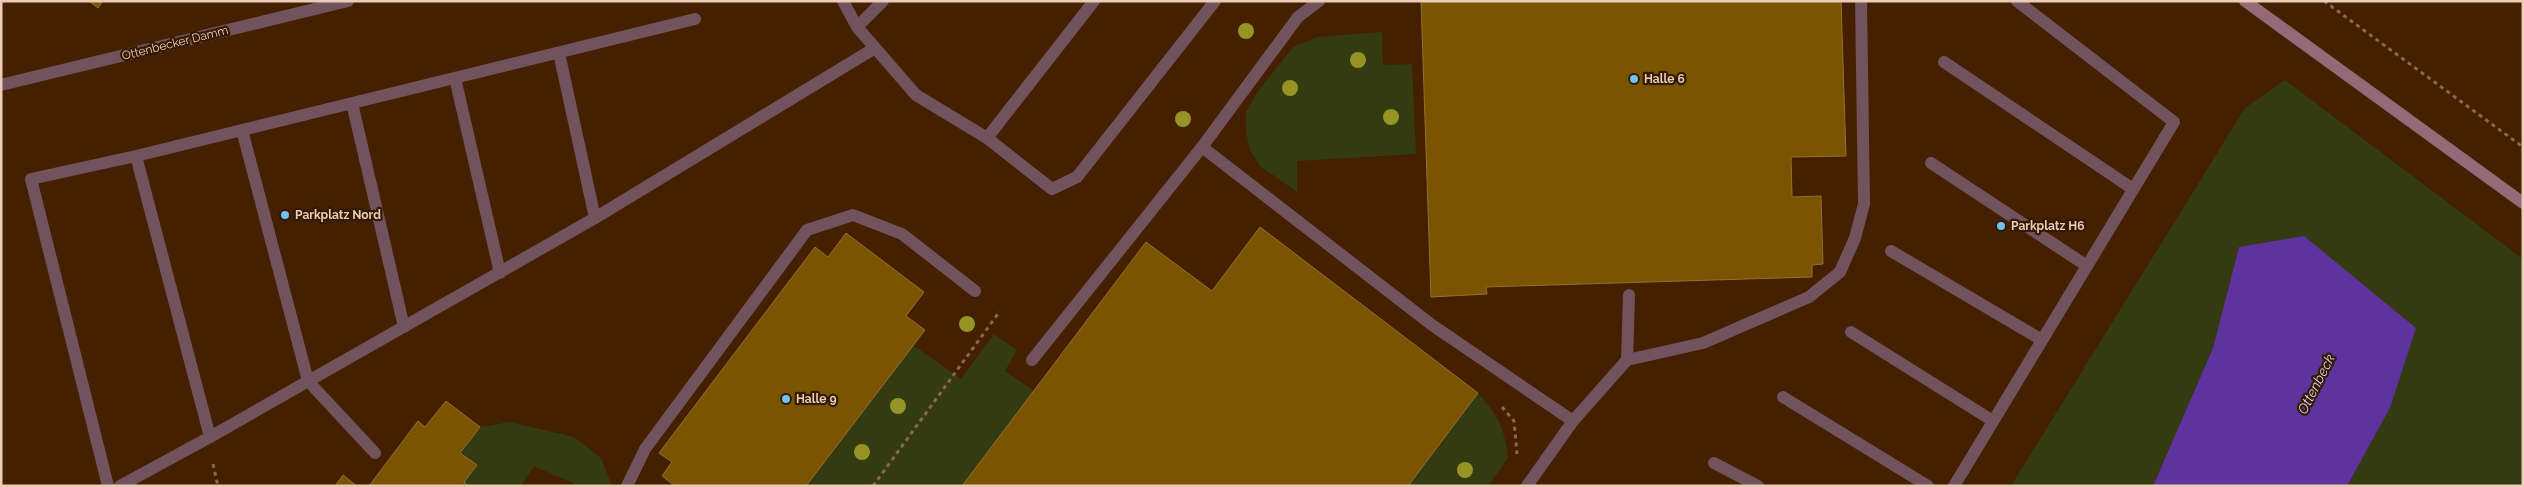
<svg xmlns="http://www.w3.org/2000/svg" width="2524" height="487" font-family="Raleway,sans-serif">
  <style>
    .green { fill: #343b10 }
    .water { fill: #5e339d }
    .building { fill: #7b5402; stroke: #947033 }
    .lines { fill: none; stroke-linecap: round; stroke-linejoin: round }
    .path { stroke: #8a684c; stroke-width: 3; stroke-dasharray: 4 4; stroke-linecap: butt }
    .lane { stroke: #70535c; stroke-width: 12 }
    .street { stroke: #70535c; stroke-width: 12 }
    .secondary { stroke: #966978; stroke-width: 12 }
    .tree { fill: #969424 }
    .poi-dot { fill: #70c1f4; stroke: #341903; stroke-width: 2 }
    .labels { text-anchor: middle; stroke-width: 4.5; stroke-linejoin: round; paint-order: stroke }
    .street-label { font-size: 12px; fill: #ebccb6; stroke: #341903 }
    .poi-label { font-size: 12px; font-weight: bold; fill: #ebccb6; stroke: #341903; text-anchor: start }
    .water-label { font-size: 14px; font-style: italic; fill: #dcd4f0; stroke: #341903 }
  </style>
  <rect width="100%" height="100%" fill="#441f00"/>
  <path class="green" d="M1382 32 1383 65 1412 64 1416 154 1297 161V192L1260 166 1250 150 1246 132V112L1258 91 1293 47 1317 37Z
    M2285 80 2523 259V486H2347L2390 408 2239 247 2213 348 2153 486H2011L2245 108Z
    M994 334 1017 350 1005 371 1034 391 962 486H806L913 345 961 379Z
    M1478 393C1498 416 1505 428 1508 458L1488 486H1408Z
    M510 422 574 437 601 458 612 486H575V484L534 466 521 486H468L464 482 477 465 460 453 480 427Z"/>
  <path class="water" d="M2304 236 2416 328 2390 408 2347 486H2153L2213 348 2239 247Z"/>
  <path class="building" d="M89 1H103L98 8Z
    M1421 1H1841L1846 156 1791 157 1792 197 1821 196 1823 264 1812 265V277L1486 287 1487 294 1431 297Z
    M1260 227 1478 393 1408 486H962L1146 242 1212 291Z
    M846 233 924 292 906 316 925 330 806 486H675L662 476 672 462 659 453 815 247 828 257Z
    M446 401 480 427 460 453 477 465 464 482 468 486H369L418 421 425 427Z
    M343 475 357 486H335Z"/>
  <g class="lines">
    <path class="path" d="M2324 1 2523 147
      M1502 407 1514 421 1517 454
      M213 464 218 486
      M873 486 1000 311"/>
    <path class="lane" d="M843 1 857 27 916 95 987 138 1094 1
      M1319 1 1298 17 1202 147 1432 325 1573 421
      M695 19 136 156 210 437 595 218 875 48
      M857 27 883 1
      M559 53 595 218
      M1944 62 2133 189
      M455 78 500 273
      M352 103 404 327
      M242 130 308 381 375 453
      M987 138 1052 189 1077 177 1215 1
      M1931 163 2087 266
      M1891 251 2042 340
      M1851 332 1993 421
      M1032 360 1202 147
      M1627 360 1703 343 1809 297 1840 272 1855 238 1864 204 1861 1
      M1783 397 1928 486
      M1714 463 1758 486
      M108 486 31 179 136 156
      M120 486 210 437
      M627 486 645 449 807 230 853 215 902 234 975 291
      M1527 486 1573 421 1627 360 1629 295
      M1954 486 2174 122 2017 1"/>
    <path class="street" d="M1 85 348 1"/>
    <path class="secondary" d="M2245 1 2523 203"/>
  </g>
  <g class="tree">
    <circle cx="1246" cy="31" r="8"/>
    <circle cx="1358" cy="60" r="8"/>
    <circle cx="1290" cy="88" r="8"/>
    <circle cx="1391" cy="117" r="8"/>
    <circle cx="1183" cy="119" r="8"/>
    <circle cx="967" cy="324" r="8"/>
    <circle cx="898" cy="406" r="8"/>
    <circle cx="862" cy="452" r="8"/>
    <circle cx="1465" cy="470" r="8"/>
  </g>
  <g class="poi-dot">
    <circle cx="1634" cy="79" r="5"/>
    <circle cx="285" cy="215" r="5"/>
    <circle cx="2001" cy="226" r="5"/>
    <circle cx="786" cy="399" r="5"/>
  </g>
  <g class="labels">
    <g class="street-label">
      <text transform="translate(175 43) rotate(-14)" y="4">Ottenbecker Damm</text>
    </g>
    <g class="poi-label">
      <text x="1644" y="83">Halle 6</text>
      <text x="295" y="219">Parkplatz Nord</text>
      <text x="2011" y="230">Parkplatz H6</text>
      <text x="796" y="403">Halle 9</text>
    </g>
    <g class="water-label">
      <text transform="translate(2316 384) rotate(-63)" y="5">Ottenbeck</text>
    </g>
  </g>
  <rect width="2524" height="487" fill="none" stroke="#ebccb6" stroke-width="5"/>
</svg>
